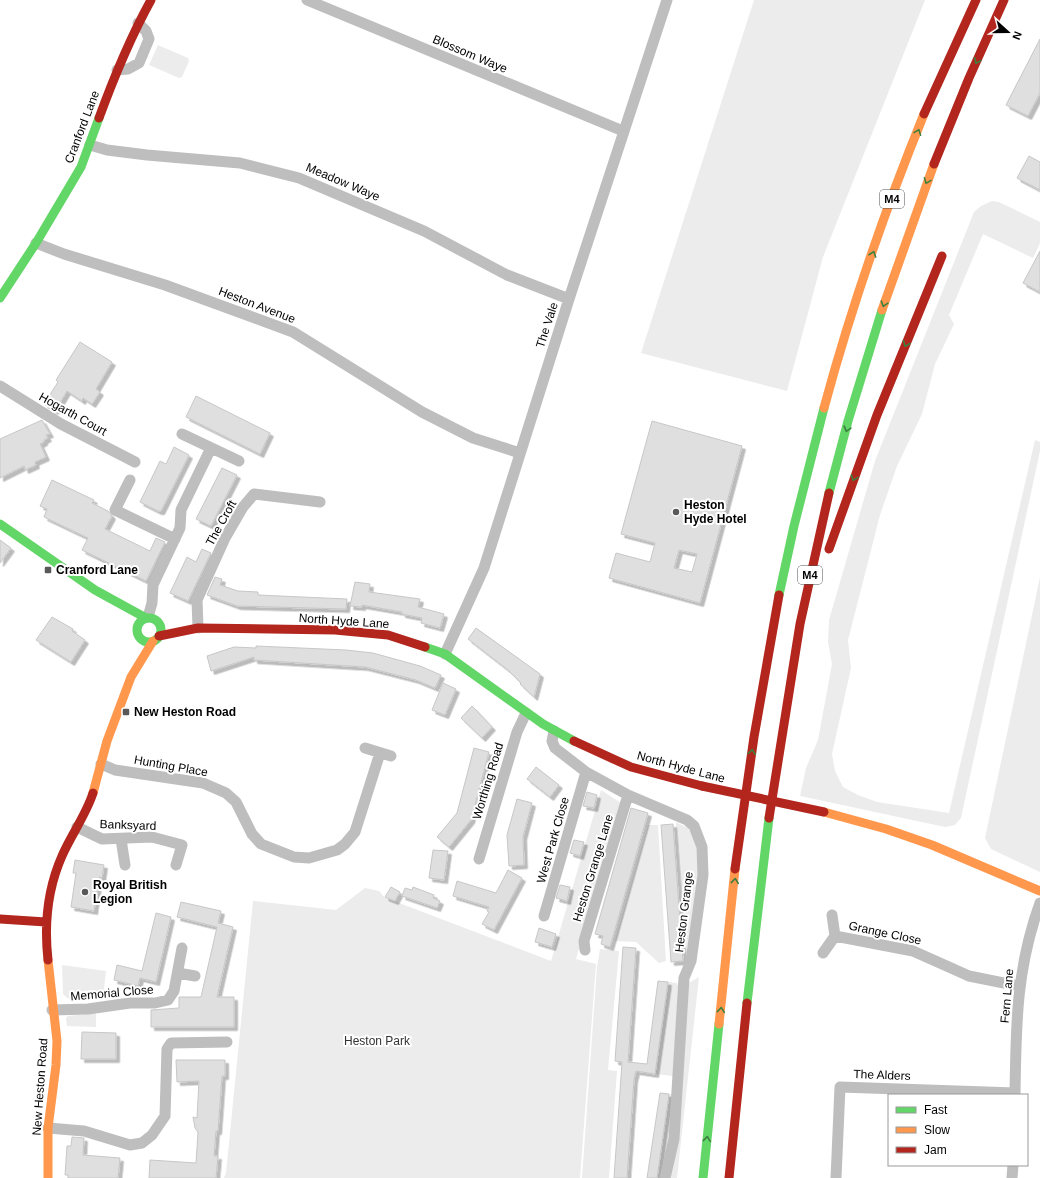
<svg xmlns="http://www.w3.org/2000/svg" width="1040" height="1178" font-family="Helvetica,sans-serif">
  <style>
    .green { fill: #ececec }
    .building { fill: #dfdfdf; stroke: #c7c7c7; fill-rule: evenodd; filter: url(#shadow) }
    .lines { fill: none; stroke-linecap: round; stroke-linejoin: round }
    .street { stroke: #bebebe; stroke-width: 11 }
    .fast { stroke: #63d668; stroke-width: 9 }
    .slow { stroke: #ff974d; stroke-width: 9 }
    .jam { stroke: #b3261e; stroke-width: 9 }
    .jam-bridge { stroke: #b3261e; stroke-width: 9 }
    .oneway { stroke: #3b803e }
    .poi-dot { fill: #595959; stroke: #fff; stroke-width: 1.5 }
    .labels { text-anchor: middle; stroke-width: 4; stroke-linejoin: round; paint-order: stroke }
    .shield { fill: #fff; stroke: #4c4c4c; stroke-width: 1 }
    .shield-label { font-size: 11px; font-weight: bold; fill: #000 }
    .street-label { font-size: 12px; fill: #000; stroke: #fff }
    .poi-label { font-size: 12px; font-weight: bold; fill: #000; stroke: #fff; text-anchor: start }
    .park-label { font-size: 12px; fill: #333; stroke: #fff }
  </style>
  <defs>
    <filter id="shadow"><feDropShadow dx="3.5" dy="3.5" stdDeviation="0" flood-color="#0004"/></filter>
  </defs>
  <rect width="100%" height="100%" fill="#fff"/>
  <path class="green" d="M754 0H925L823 257 787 391 641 353Z
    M158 45 188 58 189 61 182 77 179 78 149 65Z
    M992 201 999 202 1040 222V243L1033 258 983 234 949 315 954 324 935 364 922 414 897 466 880 515 848 640 851 668 832 754 835 771 843 787 858 795 877 802 949 813 1035 440 1040 442V451L961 818 955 825 945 827 800 796 806 768 818 740 832 664 828 642 829 620 875 461 974 212 981 206Z
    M1040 577V872L991 849 985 838Z
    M601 790 621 803 576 959 596 964 580 1178H224L226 1173 253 901 336 910 365 888 379 891 384 897 394 901 551 961Z
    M676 822 688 828 693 835 700 859 686 959Z
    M648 825H658L666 961 659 963 636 942 615 941Z
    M600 949 619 951 608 1070 617 1071 609 1178H582L597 967Z
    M62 965 106 971 103 997 96 998 95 990 83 991 84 999C75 1000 69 1001 63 994Z
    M699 977 677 1178H670L687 984Z
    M668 982 677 983 678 986 673 1076 655 1074Z
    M96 1013V1027L67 1026 66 1018 68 1016Z
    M669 1094 676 1095 663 1178H657Z"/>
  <path class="building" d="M1040 39V93L1028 116 1006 105Z
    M1029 156 1040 162V190L1017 178Z
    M1040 251V292L1023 283Z
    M80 342 112 362 96 389 100 392 92 404 83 398 82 401 67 391 55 411 44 404 58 382 56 380Z
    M196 396 270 433 260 454 186 417Z
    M42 420 50 434 46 435 48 438 44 440V442L40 444 46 457 35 462 36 465 25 470 24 466 0 478V439Z
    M652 421 742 446 700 603 609 578 616 553 650 562 655 543 621 534ZM679 550 697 554 692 572 674 568Z
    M174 447 189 455 161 511H158L140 502 160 461 166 464Z
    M222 468 237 475 211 526 196 519Z
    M52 480 94 500 92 503 108 511 112 516 105 529 150 551 156 538 165 542 146 581 82 550 88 538 44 517 47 509 40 506Z
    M0 540 11 548 0 563Z
    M202 549 211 553 188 601 170 593 187 557 196 562Z
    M215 577 222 579 220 585 238 591 258 592V595L347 599 346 609 237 606 207 595Z
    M355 582 370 584 369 592 420 599 418 607 444 614 440 628 421 623 422 618 402 614V612L362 605V607L350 606Z
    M52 617 73 629 72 631 85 640 71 662 36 640Z
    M476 628 540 674 534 697 520 684 521 683 508 670 468 639Z
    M256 646 346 650 373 653 420 666 441 675 435 688 416 680 365 667 254 660V657L211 671 207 656 234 647 256 648Z
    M443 683 456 689 445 715 432 710Z
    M472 706 492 727 482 738 461 718Z
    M474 748 489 752 471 820 449 847 437 837 457 813Z
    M536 767 559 785 550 797 527 779Z
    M587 792 597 795 594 808 583 806Z
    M517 799 532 803 523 837 524 865 509 866 507 835Z
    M631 808 648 813 610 947 601 944 603 936 595 934Z
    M673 824 683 961 671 962 661 825Z
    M574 840 584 842 580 856 570 853Z
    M433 850 448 851 444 880 429 878Z
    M75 860 104 865 102 878 99 877 94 911 71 907 76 873H73Z
    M508 870 522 878 494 930 482 924 489 912 487 911 489 907 453 896 457 881 496 893Z
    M560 885 570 887 567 901 556 898Z
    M391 887 400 892 395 901 385 897Z
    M413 887 434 895 433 898 440 901 437 908 402 896 405 888 412 890Z
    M181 902 221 911 218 923 233 927 217 997H234V1027H151V1010L179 1008V997H201L217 927 177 917Z
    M156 913 171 917 156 982 140 978 138 986 114 980 117 965 142 971Z
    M539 928 556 934 552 947 535 942Z
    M623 947 636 948 628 1062 647 1064 658 981 668 982 655 1074 636 1071 634 1079 627 1178H614L622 1062 615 1061Z
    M82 1032 116 1033V1059H81Z
    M176 1060H225V1076H222L218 1131H216L214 1156H218L216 1178H149L150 1160 196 1163 198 1132 195 1128 193 1117 197 1118 199 1081 177 1082Z
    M660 1093 669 1094 657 1178H647Z
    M72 1137 84 1138 83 1155 120 1158 118 1178H68V1175H65L67 1146H71Z"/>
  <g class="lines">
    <path class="street" d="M307 0 623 131
      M117 70 128 69 139 63 149 39 146 31 138 23
      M90 145 107 150 147 155 240 163 299 178 424 231 507 275 569 299
      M36 243 64 254 165 285 293 332 422 412 473 438 520 453
      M0 386 61 424 135 462
      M182 434 239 461
      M130 480 115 510 175 539
      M148 617 152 603 153 585 180 528 181 510 211 448
      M198 628 197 600 225 538 243 507 254 494 320 502
      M445 654 484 568 569 299 667 0
      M554 731 552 741 555 748 586 772 628 795 687 820 694 826 702 847 703 875 691 961 684 978 674 1139 665 1178
      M365 748 391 756
      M101 764 115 770 203 783 226 793 236 802 252 834 261 844 294 857 309 858 337 850 345 844 355 832 380 753
      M77 827 102 839 152 837 182 845 176 865
      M121 839 125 865
      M479 859 517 732 526 713
      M544 916 586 772
      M835 936 913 951 969 976 1019 986
      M585 950 584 941 628 795
      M823 953 835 936 832 915
      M178 973 195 976
      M52 1010 88 1009 130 1003H155L168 1000 174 991 182 948
      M1015 1095C1016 1026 1016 969 1040 903
      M48 1128 84 1131 130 1145 142 1143 152 1135 165 1116 167 1049 171 1043 227 1042
      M836 1178 840 1087 1015 1093
      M1012 1178 1013 1165"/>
    <path class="fast" d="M0 298 36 243 81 167 99 118
      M829 493 848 421 882 310
      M0 524 95 590 146 618
      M779 595 794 526 824 408
      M137 630a12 12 0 1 1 24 0a12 12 0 1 1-24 0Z
      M425 647 445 654 543 724 574 741
      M747 1003 769 818
      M703 1178 719 1024"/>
    <path class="slow" d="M882 310 934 164
      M824 408C851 308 885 210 924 114
      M93 793 107 741 131 677 153 641
      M824 812 886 829 932 845 1040 891
      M719 1024 735 869
      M48 1178V1128L56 1065 57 1041 48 960"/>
    <path class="jam" d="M924 114 976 0
      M99 118C114 77 130 38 151 0
      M934 164 969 78 1004 0
      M829 549 877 415 942 256
      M159 636 198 628 335 630 388 635 425 647
      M574 741 631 767 702 786
      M769 818 800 624 829 493
      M735 869 754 737 779 595
      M0 919 46 922
      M48 960C44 924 47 890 62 856 71 835 86 815 93 793
      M729 1178 747 1003"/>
    <path class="jam-bridge" d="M702 786 824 812"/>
  </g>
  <defs><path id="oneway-chevron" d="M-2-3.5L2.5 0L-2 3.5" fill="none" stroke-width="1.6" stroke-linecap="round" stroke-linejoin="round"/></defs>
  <g class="oneway">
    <use href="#oneway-chevron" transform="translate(977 61) rotate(114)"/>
    <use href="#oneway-chevron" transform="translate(918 132) rotate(-69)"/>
    <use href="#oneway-chevron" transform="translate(927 181) rotate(111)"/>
    <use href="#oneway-chevron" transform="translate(873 254) rotate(-71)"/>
    <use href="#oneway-chevron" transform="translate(884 304) rotate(108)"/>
    <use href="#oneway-chevron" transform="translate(906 344) rotate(112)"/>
    <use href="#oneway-chevron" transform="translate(847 429) rotate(106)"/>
    <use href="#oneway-chevron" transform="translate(854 478) rotate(110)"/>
    <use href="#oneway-chevron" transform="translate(752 752) rotate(-82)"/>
    <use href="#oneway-chevron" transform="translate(735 881) rotate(-84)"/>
    <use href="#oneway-chevron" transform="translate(721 1010) rotate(-84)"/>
    <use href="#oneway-chevron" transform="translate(707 1139) rotate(-84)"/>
  </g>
  <g class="poi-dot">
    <circle cx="676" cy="512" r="4"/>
    <rect x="44" y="566" width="8" height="8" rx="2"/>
    <rect x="122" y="708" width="8" height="8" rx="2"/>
    <circle cx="85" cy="892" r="4"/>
  </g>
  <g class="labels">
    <g class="shield">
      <rect x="880" y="190" width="24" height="18" rx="3"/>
      <rect x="798" y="566" width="24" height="18" rx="3"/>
    </g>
    <g class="shield-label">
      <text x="892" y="203">M4</text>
      <text x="810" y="579">M4</text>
    </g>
    <g class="street-label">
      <text transform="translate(470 54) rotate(23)" y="4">Blossom Waye</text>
      <text transform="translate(82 127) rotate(-69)" y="4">Cranford Lane</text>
      <text transform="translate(343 182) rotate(23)" y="4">Meadow Waye</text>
      <text transform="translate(257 305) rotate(21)" y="4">Heston Avenue</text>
      <text transform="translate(547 325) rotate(-72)" y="4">The Vale</text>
      <text transform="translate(73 414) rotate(29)" y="4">Hogarth Court</text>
      <text transform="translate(221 523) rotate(-61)" y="4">The Croft</text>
      <text transform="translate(344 621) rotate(4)" y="4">North Hyde Lane</text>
      <text transform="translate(171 766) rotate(10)" y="4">Hunting Place</text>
      <text transform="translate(681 767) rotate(15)" y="4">North Hyde Lane</text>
      <text transform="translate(488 781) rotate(-73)" y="4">Worthing Road</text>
      <text transform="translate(128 825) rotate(2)" y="4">Banksyard</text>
      <text transform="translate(553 840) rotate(-74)" y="4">West Park Close</text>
      <text transform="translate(593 868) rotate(-73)" y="4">Heston Grange Lane</text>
      <text transform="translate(684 912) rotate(-83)" y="4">Heston Grange</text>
      <text transform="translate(885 933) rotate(12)" y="4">Grange Close</text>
      <text transform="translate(112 993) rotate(-5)" y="4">Memorial Close</text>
      <text transform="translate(1007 996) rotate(-85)" y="4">Fern Lane</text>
      <text transform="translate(882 1075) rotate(2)" y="4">The Alders</text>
      <text transform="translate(40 1087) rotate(-86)" y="4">New Heston Road</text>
    </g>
    <g class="poi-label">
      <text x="684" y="509">Heston<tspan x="684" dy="14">Hyde Hotel</tspan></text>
      <text x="56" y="574">Cranford Lane</text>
      <text x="134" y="716">New Heston Road</text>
      <text x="93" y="889">Royal British<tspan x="93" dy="14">Legion</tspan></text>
    </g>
    <g class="park-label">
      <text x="377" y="1045">Heston Park</text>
    </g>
  </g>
  <rect x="888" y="1094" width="140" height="72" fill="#ffffff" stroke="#999999"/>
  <rect x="896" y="1107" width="20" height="6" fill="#63d668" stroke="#999999"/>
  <text x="924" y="1114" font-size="12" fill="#000000">Fast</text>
  <rect x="896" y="1127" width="20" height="6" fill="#ff974d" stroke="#999999"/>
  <text x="924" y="1134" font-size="12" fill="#000000">Slow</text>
  <rect x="896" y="1147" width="20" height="6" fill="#b3261e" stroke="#999999"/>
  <text x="924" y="1154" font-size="12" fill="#000000">Jam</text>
  <g transform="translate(1008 32) rotate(111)" stroke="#ffffff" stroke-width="3" paint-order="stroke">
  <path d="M0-3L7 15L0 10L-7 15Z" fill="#000000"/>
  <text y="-6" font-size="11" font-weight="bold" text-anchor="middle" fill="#000000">N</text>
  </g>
</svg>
